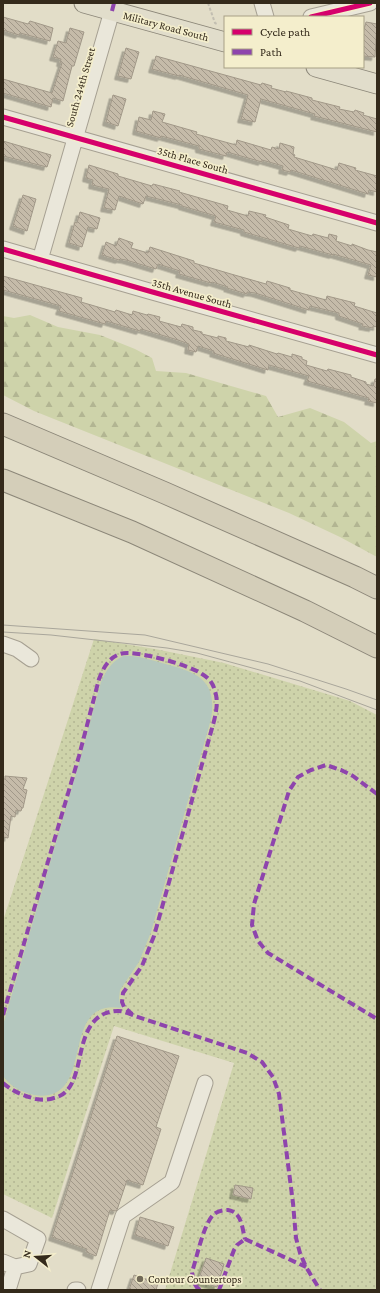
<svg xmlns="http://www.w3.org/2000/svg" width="380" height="1293" font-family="'Crimson Pro',serif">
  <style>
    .grass { fill: url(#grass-dots) }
    .forest { fill: url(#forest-firs) }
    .water { fill: #b4c7be }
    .building { fill: url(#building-back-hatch); stroke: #a19888; filter: url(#shadow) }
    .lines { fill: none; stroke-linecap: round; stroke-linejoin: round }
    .minor-casing { stroke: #a6a092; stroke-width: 17 }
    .major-casing { stroke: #8c8779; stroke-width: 21 }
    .highway-casing { stroke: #8c8779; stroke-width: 23 }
    .path { stroke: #c2beb1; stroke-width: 2; stroke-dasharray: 3 2; stroke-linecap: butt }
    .minor { stroke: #eae7da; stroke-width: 15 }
    .major { stroke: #e1ddcb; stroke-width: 19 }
    .highway { stroke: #d4ceb9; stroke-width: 21 }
    .tram { stroke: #a9a69b; stroke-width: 1 }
    .quiet { stroke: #8e44ad; stroke-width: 4; stroke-dasharray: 8 4; stroke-linecap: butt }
    .cycleway-casing { stroke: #f4eecc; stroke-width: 8 }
    .cycleway { stroke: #d6006c; stroke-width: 5 }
    .poi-dot { fill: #716958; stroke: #f4eecc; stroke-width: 1.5 }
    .labels { text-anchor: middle; stroke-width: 3.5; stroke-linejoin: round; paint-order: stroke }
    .street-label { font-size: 11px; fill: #342a1b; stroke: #f4eecc }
    .poi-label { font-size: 11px; fill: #342a1b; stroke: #f4eecc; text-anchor: start }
  </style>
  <defs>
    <pattern id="grass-dots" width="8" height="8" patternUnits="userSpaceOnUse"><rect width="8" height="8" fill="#ced3aa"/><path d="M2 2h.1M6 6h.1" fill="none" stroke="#b2b592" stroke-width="1.8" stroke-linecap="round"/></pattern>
    <pattern id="forest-firs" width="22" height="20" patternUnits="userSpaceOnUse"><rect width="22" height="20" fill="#ced3aa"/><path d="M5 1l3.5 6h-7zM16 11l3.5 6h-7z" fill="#b2b592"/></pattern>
    <pattern id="building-back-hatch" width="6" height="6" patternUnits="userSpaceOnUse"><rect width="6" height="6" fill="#c5bba9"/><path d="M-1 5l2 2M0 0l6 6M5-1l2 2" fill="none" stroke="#a19889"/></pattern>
    <filter id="shadow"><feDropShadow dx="-3.5" dy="3.5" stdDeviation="0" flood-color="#0004"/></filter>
  </defs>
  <rect width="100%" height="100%" fill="#e2ddc8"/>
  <path class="grass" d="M94 639 155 649 224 663 350 701 377 715V1290H165L234 1063 114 1026 52 1218 3 1194V921Z"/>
  <path class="forest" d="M30 315 58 327 100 335 135 349 152 358 156 371 186 373 266 396 278 417 310 408 344 422 371 443 377 441V557L340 537 289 513 34 411 3 395V316L14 318Z"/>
  <path class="water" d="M123 656C137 655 149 660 162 663 195 672 218 678 211 719L151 932 139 962 120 990 119 998 121 1008C62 999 92 1086 49 1095 44 1096 39 1096 34 1095 21 1092 11 1087 3 1076V1025L80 760 101 682C106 671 111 662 123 656Z"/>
  <path class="building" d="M3 17 28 24 30 21 53 28 50 41 20 33 19 35 3 30Z
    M366 22 377 24 375 57 363 56V37L364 28 365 26Z
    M70 28 84 32 74 66H72L63 101 53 98 51 107 3 93V79L52 93 62 63H60L61 59 53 57 58 41 66 43Z
    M126 48 139 52 131 79 118 76Z
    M156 56 261 85 262 83 272 86 271 88 286 92V91L312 98V100L340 107 339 109 354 112 355 110 364 113 363 115 377 119V132L314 116 315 114 261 99 255 122 241 119 248 95 179 75V76L152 69Z
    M113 95 126 99 118 126 106 122Z
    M153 111 165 114 162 122 197 132 196 134 236 145 237 140 271 150 272 147 279 149 280 143 294 147 293 154 295 155 294 157 337 170 339 163 356 168 355 170 377 176V192L369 190 368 194 291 170 290 172 282 170 283 166 262 160V162L227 152 226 156 199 149V146L161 136V138L136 131 139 117 151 120Z
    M3 141 51 155 47 167 3 156Z
    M89 165 118 174V176L152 186 153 184 180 191 179 192 228 206 227 210 248 216 249 211 266 215 265 217 289 225 288 229 312 236 313 234 328 238 329 234 337 236 336 241 352 246V244L368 250 377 252V277L368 275 371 265 333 254V255L300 246 299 248 244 232V230L214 222 216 216 182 206V205L146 196 143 204 119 196 115 210 104 208 109 189 92 185 93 180 86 178Z
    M23 195 36 199 27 231 13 226Z
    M80 212 100 218 97 229 88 227 82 247 69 243 75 222 77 223Z
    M119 238 133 243 131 248 148 253 150 247 194 261V263L231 274 266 284 267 281 290 288V290L326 300 327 296 355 303 354 306 377 313V327L373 326V328L362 326 363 324 339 316V313L310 306 309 310 255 293 247 292V294L227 288 228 287 212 282 211 283 179 274 180 271 158 264 156 269 126 260 120 259 119 260 102 255 106 242 116 246Z
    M3 276 82 298 81 302 115 312 116 310 132 315 133 311 147 315 148 314 160 317 159 321 181 327 182 324 193 327V330L202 332V334L218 338V336L226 338V341L249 347V345L277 354 278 353 292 357V354L302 357V359L307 361 306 365 327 371 328 369 351 375V377L366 382V384L373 386 375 379H377V403L368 401 369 398 307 381 309 376 269 365 268 370 213 353 214 351 198 346 196 352 188 350 189 344 178 340 141 329 140 331 106 321 105 324 59 311 61 306 3 290Z
    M5 776 27 778 23 789 27 790 23 808H22L21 811 16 810 15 817 11 816 8 838 3 837V779H5Z
    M117 1036 179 1056 156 1127 161 1129 143 1185 127 1180 117 1210 116 1211 110 1210 96 1256 86 1252 87 1249 52 1237Z
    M235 1185 253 1188 251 1199 233 1195Z
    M140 1217 174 1227 168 1246 135 1235Z
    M206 1258 224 1264 217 1287 198 1281Z
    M134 1275 158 1283 156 1290H129Z"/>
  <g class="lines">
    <g class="minor-casing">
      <path id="minor" d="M262 3 266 17
        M311 17 370 3
        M3 117 377 223
        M3 249 149 291 377 355
        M40 260 112 11
        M3 644 17 649 31 659
        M3 1219 38 1239 29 1264 15 1267
        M3 1262 15 1267 8 1290
        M75 1290H78
        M99 1290 123 1216 172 1182 205 1083"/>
    </g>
    <g class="major-casing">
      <path id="major" d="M84 3 225 42
        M316 67 377 84"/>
    </g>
    <g class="highway-casing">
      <path id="highway" d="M3 424 165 493 355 577 377 588
        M3 480 132 532 305 611 377 647"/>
    </g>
    <path class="path" d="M208 3 215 23 217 24"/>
    <use href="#minor" class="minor"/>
    <use href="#major" class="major"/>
    <use href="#highway" class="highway"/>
    <path class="tram" d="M3 625 145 635 268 664 346 689 377 700
      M3 632 51 635 167 648 197 653 300 681 377 710"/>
    <path class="quiet" d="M112 11 114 3
      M377 794 353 776 341 770 326 765 311 770 298 777 289 791 254 904 252 925 258 941 268 953 377 1019
      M3 1015 79 756 99 679C103 669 108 658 120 654 133 649 190 665 202 674 209 678 213 683 215 691 220 706 213 724 209 739L154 936 142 966 123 993 122 1002 124 1007 132 1014
      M3 1083C12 1091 24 1096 36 1099 42 1100 48 1100 54 1098 89 1090 70 1027 106 1013 109 1012 113 1011 118 1011 124 1011 130 1014 135 1016L247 1053 262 1062 273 1077 279 1094 293 1203 296 1238 300 1253 306 1267 320 1290
      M245 1239 306 1267
      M200 1290C194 1286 193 1280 192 1272 197 1257 203 1226 213 1215 217 1211 223 1210 228 1210 242 1212 242 1228 245 1239
      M219 1290 234 1250 237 1245 245 1239"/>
    <g class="cycleway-casing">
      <path id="cycleway" d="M311 17 370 3
        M3 117 377 223
        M3 249 149 291 377 355"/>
    </g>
    <use href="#cycleway" class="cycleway"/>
  </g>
  <circle class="poi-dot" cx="140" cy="1279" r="4"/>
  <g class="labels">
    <g class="street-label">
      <text transform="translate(166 26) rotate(15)" y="4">Military Road South</text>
      <text transform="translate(80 87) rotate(-74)" y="4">South 244th Street</text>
      <text transform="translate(193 160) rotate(16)" y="4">35th Place South</text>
      <text transform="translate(192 293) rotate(16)" y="4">35th Avenue South</text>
    </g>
    <g class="poi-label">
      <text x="148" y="1283">Contour Countertops</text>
    </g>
  </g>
  <rect width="380" height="1293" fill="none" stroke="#342a1b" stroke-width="8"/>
  <rect x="224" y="16" width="140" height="52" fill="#f4eecc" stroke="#a7a085"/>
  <rect x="232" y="29" width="20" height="6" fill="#d6006c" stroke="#a7a085"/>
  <text x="260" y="36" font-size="12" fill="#342a1b">Cycle path</text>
  <rect x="232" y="49" width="20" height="6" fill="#8e44ad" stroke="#a7a085"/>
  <text x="260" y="56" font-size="12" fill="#342a1b">Path</text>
  <g transform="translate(36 1257) rotate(287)" stroke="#f4eecc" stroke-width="3" paint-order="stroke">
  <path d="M0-3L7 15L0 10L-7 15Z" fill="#342a1b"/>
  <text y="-6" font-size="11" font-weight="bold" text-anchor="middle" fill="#342a1b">N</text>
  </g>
</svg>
